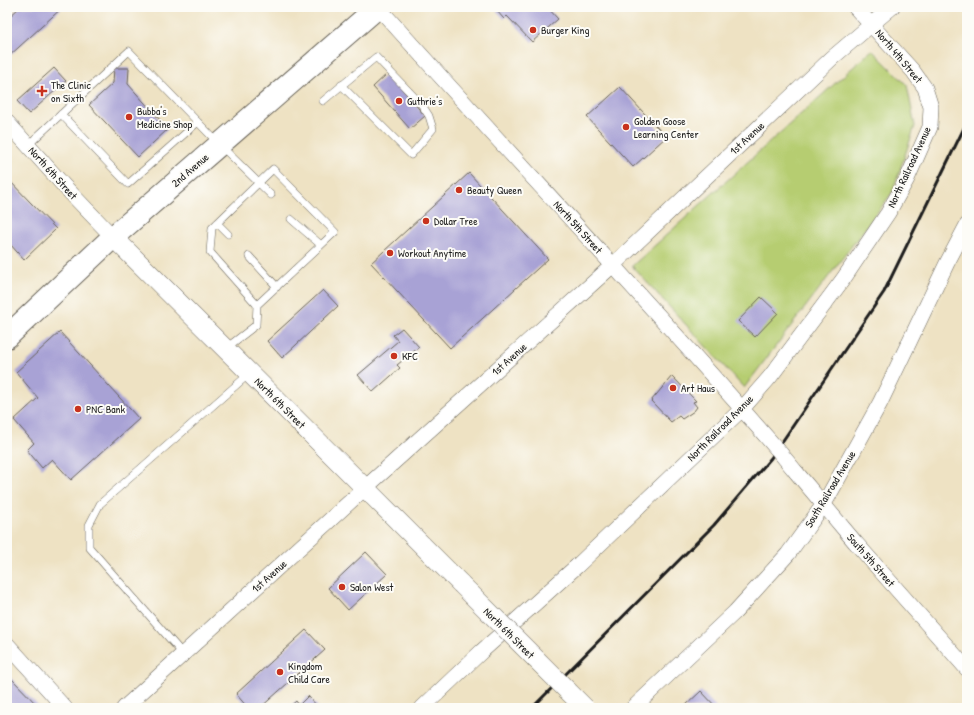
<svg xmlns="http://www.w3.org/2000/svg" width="974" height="715" font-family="'Patrick Hand',sans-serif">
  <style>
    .green { fill: #b6cd71; stroke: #697446 }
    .building { fill: #a8a2d5 }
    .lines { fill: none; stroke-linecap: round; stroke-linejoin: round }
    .service-casing { stroke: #666156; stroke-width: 8 }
    .minor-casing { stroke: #666156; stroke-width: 16 }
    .tertiary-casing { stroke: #666156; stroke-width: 20 }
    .primary-casing { stroke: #666156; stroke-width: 24 }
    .service { stroke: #fff; stroke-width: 7 }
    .minor { stroke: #fff; stroke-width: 15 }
    .tertiary { stroke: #fff; stroke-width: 19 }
    .primary { stroke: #fff; stroke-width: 22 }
    .rail { stroke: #1c1c1c; stroke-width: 3 }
    .minor-bridge-casing { stroke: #666156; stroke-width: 16; stroke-linecap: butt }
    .tertiary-bridge-casing { stroke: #666156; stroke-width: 20; stroke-linecap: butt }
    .minor-bridge { stroke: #fff; stroke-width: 15 }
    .tertiary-bridge { stroke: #fff; stroke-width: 19 }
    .poi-dot { fill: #c8321e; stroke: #fdfcf7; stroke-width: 1.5 }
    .labels { text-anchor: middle; stroke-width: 4; stroke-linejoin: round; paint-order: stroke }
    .poi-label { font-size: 11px; fill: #1c1c1c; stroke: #fdfcf7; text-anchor: start }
    .street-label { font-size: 11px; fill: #1c1c1c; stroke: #fdfcf7 }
  </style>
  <rect width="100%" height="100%" fill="#fdfcf7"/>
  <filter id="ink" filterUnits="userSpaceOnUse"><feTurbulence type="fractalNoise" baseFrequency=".025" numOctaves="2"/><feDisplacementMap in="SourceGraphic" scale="8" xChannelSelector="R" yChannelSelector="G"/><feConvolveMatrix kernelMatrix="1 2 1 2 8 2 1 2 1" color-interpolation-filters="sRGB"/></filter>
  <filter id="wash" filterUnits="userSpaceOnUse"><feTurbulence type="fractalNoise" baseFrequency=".012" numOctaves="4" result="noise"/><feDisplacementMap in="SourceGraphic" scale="16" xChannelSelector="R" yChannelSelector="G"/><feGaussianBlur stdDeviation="0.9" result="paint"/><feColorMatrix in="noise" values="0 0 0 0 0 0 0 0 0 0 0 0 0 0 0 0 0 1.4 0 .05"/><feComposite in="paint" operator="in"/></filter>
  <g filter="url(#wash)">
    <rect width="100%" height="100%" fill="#eee2c3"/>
    <path class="green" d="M872 50 907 85 915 126 892 193 744 388 632 266Z"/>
    <g id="blocks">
      <path class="building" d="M20 7H63L8 57 7 56V19Z
        M500 7H547L558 19 532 42 507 16 504 19 496 10Z
        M54 68 66 81 29 114 17 101Z
        M114 68H129L128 84 168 129 138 157 89 105 113 83Z
        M388 73 425 116 410 129 373 87Z
        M620 87 666 137 633 167 587 117Z
        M469 173 548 259 450 348 371 263Z
        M7 178 56 229 24 260 10 244 7 247Z
        M323 290 338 306 282 358 267 341Z
        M761 297 778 313 755 337 738 321Z
        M402 328 419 347 397 365 400 368 373 392 358 375 398 341 393 335Z
        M60 332 139 419 71 480 52 459 42 468 27 450 34 443 14 420 38 398 16 372Z
        M672 376 696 401 693 402 697 407 694 411 682 419 679 416 671 422 651 401Z
        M366 552 387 574 348 610 328 588Z
        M306 630 325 650 260 708H248L236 694Z
        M11 678 40 708H7V682Z
        M701 691 717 708H686L685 706Z
        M308 696 319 708H288L296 701 299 705Z"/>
    </g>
  </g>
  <g filter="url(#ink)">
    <use href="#blocks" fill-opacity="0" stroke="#666156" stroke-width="1"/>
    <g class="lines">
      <g class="service-casing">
        <path id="service" d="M323 101 376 57 422 105 429 116 433 129 411 155 341 85
          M61 114 128 184 198 122
          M28 145 129 51 220 145 271 195
          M291 219 321 245
          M217 223 228 234
          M249 256 277 287
          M225 349 256 325 257 305 335 232 273 169 212 228 210 252 257 305
          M183 654 89 547V525L100 504 249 374"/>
      </g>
      <g class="minor-casing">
        <path id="minor" d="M378 7C510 155 647 299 777 449
          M7 122 65 187 113 237
          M796 472 855 542 967 669
          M7 644 65 708
          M124 708 365 488 613 265 832 58 892 7
          M422 708 482 651 577 566 742 409 770 377 844 278 888 213 907 179 930 127 931 107 925 88 913 71 855 7
          M633 708 735 612 788 554 824 504 880 403 947 263 967 225"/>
      </g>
      <g class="tertiary-casing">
        <path id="tertiary" d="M113 237 365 488 461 584"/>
      </g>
      <g class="primary-casing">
        <path id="primary" d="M7 337 113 237 378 7"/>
      </g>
      <use href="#service" class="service"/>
      <use href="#minor" class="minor"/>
      <use href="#tertiary" class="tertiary"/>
      <use href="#primary" class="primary"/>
      <path class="rail" d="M532 708 714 525 771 458 884 292 967 122"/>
      <g class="minor-bridge-casing">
        <path id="minor-bridge" d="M777 449 796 472"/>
      </g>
      <g class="tertiary-bridge-casing">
        <path id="tertiary-bridge" d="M461 584 585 708"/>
      </g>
      <use href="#minor-bridge" class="minor-bridge"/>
      <use href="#tertiary-bridge" class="tertiary-bridge"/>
    </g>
  </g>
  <g class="poi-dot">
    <circle cx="533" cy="30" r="4"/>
    <path d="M40 85h4v4h4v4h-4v4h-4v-4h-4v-4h4z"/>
    <circle cx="399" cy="101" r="4"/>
    <circle cx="129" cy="117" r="4"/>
    <circle cx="626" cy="127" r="4"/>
    <circle cx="459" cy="190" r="4"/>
    <circle cx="426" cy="221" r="4"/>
    <circle cx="390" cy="253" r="4"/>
    <circle cx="394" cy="356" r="4"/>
    <circle cx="673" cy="388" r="4"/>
    <circle cx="78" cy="409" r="4"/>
    <circle cx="342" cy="587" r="4"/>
    <circle cx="280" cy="672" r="4"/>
  </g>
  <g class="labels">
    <g class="poi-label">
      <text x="541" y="34">Burger King</text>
      <text x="51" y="89">The Clinic<tspan x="51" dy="13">on Sixth</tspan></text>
      <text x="407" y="105">Guthrie's</text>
      <text x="137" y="115">Bubba's<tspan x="137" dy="13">Medicine Shop</tspan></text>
      <text x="634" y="125">Golden Goose<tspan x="634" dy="13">Learning Center</tspan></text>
      <text x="467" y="194">Beauty Queen</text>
      <text x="434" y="225">Dollar Tree</text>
      <text x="398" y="257">Workout Anytime</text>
      <text x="402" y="360">KFC</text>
      <text x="681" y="392">Art Haus</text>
      <text x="86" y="413">PNC Bank</text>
      <text x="350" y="591">Salon West</text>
      <text x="288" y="670">Kingdom<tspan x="288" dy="13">Child Care</tspan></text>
    </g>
    <g class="street-label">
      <text transform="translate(899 56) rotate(50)" y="4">North 4th Street</text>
      <text transform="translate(747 138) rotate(-43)" y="4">1st Avenue</text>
      <text transform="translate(909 167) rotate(-65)" y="4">North Railroad Avenue</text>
      <text transform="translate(190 170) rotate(-41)" y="4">2nd Avenue</text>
      <text transform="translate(53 173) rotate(48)" y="4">North 6th Street</text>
      <text transform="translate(578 227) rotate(48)" y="4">North 5th Street</text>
      <text transform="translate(509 359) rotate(-42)" y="4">1st Avenue</text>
      <text transform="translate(280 403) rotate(45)" y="4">North 6th Street</text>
      <text transform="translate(720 428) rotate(-45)" y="4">North Railroad Avenue</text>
      <text transform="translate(830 489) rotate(-59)" y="4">South Railroad Avenue</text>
      <text transform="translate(871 560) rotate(49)" y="4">South 5th Street</text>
      <text transform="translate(269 576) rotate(-42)" y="4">1st Avenue</text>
      <text transform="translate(509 633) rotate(45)" y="4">North 6th Street</text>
    </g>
  </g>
  <rect width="974" height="715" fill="none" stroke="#fdfcf7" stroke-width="24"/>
</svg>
